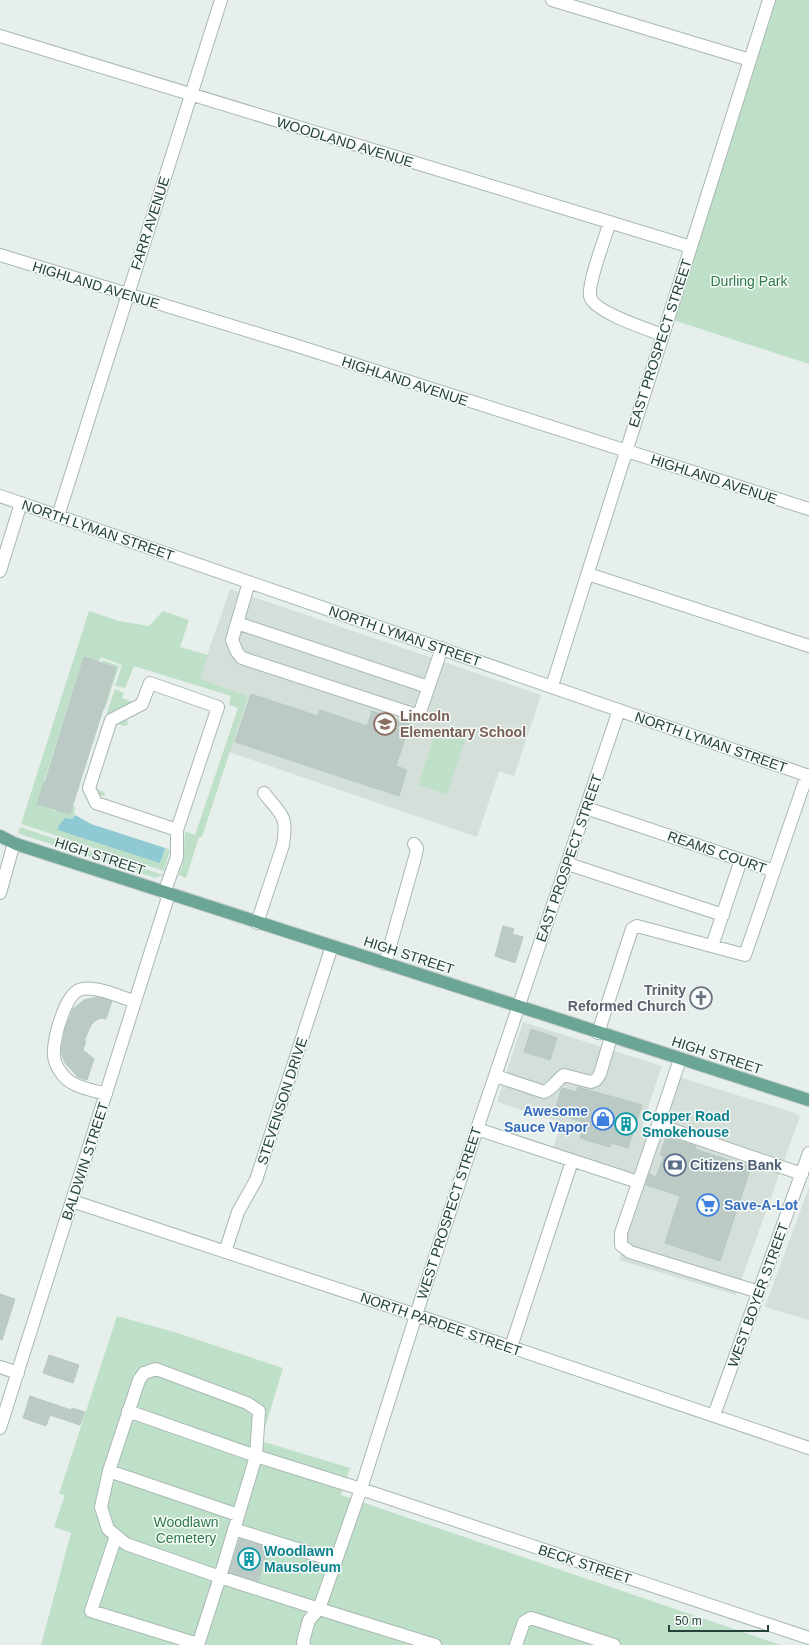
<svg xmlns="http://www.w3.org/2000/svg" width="809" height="1645" font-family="Arial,sans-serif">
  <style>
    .built { fill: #d4dfda }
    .green { fill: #bfe0c8 }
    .water { fill: #8ec9d4 }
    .building { fill: #bbcac4; stroke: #b8c9c2 }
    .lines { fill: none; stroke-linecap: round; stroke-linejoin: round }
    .minor-casing { stroke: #a8b8b2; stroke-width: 14 }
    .major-casing { stroke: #c2cac8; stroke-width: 14 }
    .minor { stroke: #fff; stroke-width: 12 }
    .major { stroke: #6aa596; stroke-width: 12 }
    .labels { text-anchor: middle; stroke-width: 3; stroke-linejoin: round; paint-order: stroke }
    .street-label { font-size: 14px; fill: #24423a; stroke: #f7fbf9 }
    .park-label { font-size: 14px; fill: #2d7a4b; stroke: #f7fbf9 }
    .education-label { font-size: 14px; font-weight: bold; fill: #785e54; stroke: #f7fbf9; text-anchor: start }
    .worship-label { font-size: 14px; font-weight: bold; fill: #5b616d; stroke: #f7fbf9; text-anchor: end }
    .shop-label { font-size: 14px; font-weight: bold; fill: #366cbe; stroke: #f7fbf9; text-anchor: end }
    .culture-label { font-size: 14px; font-weight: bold; fill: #0d838f; stroke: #f7fbf9; text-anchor: start }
    .service-label { font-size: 14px; font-weight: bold; fill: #4e5e75; stroke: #f7fbf9; text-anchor: start }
  </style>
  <rect width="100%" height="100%" fill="#e6efeb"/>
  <path class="built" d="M230 589 541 695 514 776 499 771 477 837 229 752 248 696 199 679Z
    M523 1022 662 1066 642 1125 661 1131 679 1077 795 1113 800 1116 736 1295 619 1260 643 1181 552 1150 562 1123 497 1102Z
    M809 1187V1320L765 1307Z"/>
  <path class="green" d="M774 0H809V364L673 320Z
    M89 611 119 621 149 626 163 611 189 620 180 647 208 655 200 679 248 696 202 837H199L186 878 179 875 183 863 185 831 195 835 238 708 229 705 231 696 134 666 125 688 115 686 122 665 101 657 99 662 84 657 37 803 56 811 57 810 70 814 72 807H75C75 821 69 820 59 825V830L160 862 165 848 170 850 164 871 21 824Z
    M102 660 119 666 105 709 103 708 116 668 101 663Z
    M115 689 124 693 122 698 133 702 106 715Z
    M127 720 128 723 126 726 116 724 95 788 104 792 105 795 104 796 98 795 94 788 115 724Z
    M437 728 466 737 447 794 418 785Z
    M20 827 163 875 155 878 26 836 18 833Z
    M117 1316 174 1332 283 1368 261 1441 350 1468 341 1495 781 1645H41L71 1533 54 1527 65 1495 59 1494Z"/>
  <path class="water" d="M75 815 91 824 165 848 160 863 58 830 59 825 65 818 72 819Z"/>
  <path class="building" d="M84 657 116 668 70 814 37 804 44 782H45Z
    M251 694 318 716 320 710 367 726 372 711 410 724 396 766 407 770 399 796 235 742Z
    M503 926 514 929 512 934 523 937 515 963 495 956Z
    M97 997 112 1001 106 1019 101 1018 96 1020 91 1025 84 1041H86L83 1050 94 1059 87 1080 78 1077 65 1063 61 1052 62 1046 65 1029 73 1009 84 1000Z
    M531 1029 557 1038 550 1060 524 1052Z
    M578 1087 642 1105 628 1148 611 1143 610 1147 580 1138 585 1123 554 1112 562 1088 576 1092Z
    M666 1137 696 1146 695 1149 751 1167 720 1261 665 1243 680 1196 646 1185 649 1174 656 1177 664 1156 660 1155Z
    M0 1294 15 1299 2 1340 0 1339Z
    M49 1355 79 1365 73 1383 43 1373Z
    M30 1396 71 1410 72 1408 85 1412 80 1425 50 1415 46 1426 23 1418Z
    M240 1539 269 1548 258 1581 229 1572Z"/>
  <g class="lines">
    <g class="minor-casing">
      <path id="minor" d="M552 0 750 60
        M0 36 691 247
        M610 222C605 238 588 282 590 296 592 311 649 330 663 335
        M0 255 288 343 809 509
        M0 496 809 776
        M58 516 221 0
        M0 571 21 503
        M588 574 809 646
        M249 582 232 640 237 652 242 658 413 714 420 712 442 648
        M237 623 428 687
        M552 686 769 0
        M619 710 477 1129 416 1315 361 1489 319 1609 220 1577 256 1456 361 1489 809 1638
        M586 808 774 871 807 775
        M568 864 723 915
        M0 893 14 843
        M164 893 177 857V830L218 707 150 683 142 704 111 720 89 788 96 803 177 830
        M257 923 283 845C288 814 281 815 264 793
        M712 946 741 860
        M385 964 416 854 417 848 414 844
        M598 1033 632 929 637 926 745 955 774 871
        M680 1059 658 1125 802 1174
        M496 1076 544 1092C554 1088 556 1080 564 1075L591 1082 596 1080 600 1074 611 1037
        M106 1094C92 1090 71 1087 62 1074 57 1068 53 1059 54 1051 54 1037 65 996 79 990 92 984 122 997 135 1002
        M658 1125 621 1233V1245L630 1252 759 1292
        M477 1129 638 1182
        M72 1201 416 1315 809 1448
        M225 1252 238 1212 256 1180 332 946
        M511 1347 572 1161
        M0 1367 18 1373
        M128 1411 256 1456 259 1411 247 1403 156 1369 144 1373 139 1380 109 1471 101 1507 108 1529 126 1544 220 1577 198 1645
        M714 1415 809 1153
        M0 1428 169 894
        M109 1471 238 1515
        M234 1529 335 1561
        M116 1536 91 1611 198 1644
        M304 1645 303 1642 309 1620 319 1609 435 1645
        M516 1645 524 1622 531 1618 614 1645"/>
    </g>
    <g class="major-casing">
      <path id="major" d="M0 836 16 844 809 1100"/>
    </g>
    <use href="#minor" class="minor"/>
    <use href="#major" class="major"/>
  </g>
  <defs>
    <g id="school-ring" transform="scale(1.15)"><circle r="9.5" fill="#f7fbf9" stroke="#8d6e63" stroke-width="1.5"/><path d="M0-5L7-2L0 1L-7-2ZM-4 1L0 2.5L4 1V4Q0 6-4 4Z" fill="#8d6e63"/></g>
    <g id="church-ring" transform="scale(1.15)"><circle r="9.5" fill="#f7fbf9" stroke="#6b7280" stroke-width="1.5"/><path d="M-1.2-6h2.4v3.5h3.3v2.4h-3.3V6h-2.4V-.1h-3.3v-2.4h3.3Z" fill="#6b7280"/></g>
    <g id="shop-ring" transform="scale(1.15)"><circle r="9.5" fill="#f7fbf9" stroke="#3f7fe0" stroke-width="1.5"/><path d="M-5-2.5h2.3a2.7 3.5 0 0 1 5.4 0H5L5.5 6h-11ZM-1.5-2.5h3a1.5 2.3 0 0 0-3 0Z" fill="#3f7fe0"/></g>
    <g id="building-ring" transform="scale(1.15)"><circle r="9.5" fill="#f7fbf9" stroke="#0f9aa8" stroke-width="1.5"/><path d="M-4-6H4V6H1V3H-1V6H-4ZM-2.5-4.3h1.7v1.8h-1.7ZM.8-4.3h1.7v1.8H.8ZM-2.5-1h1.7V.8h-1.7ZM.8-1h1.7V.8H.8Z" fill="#0f9aa8"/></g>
    <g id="bank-ring" transform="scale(1.15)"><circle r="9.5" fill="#f7fbf9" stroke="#5c6f8a" stroke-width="1.5"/><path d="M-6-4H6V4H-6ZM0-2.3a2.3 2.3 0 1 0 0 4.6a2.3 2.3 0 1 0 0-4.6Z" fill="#5c6f8a"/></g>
    <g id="supermarket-ring" transform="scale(1.15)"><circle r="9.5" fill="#f7fbf9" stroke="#3f7fe0" stroke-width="1.5"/><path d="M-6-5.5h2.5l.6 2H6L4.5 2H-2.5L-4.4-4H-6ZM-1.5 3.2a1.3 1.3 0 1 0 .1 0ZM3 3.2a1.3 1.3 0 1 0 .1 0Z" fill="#3f7fe0"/></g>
  </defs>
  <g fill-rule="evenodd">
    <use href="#school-ring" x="385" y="724"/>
    <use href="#church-ring" x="701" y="998"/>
    <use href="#shop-ring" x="603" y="1119"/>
    <use href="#building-ring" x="626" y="1124"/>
    <use href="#bank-ring" x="675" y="1165"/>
    <use href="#supermarket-ring" x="708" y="1205"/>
    <use href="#building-ring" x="249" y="1559"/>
  </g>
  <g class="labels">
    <g class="street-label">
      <text transform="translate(345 142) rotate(17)" y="5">WOODLAND AVENUE</text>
      <text transform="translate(150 223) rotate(-72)" y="5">FARR AVENUE</text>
      <text transform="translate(96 285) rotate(17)" y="5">HIGHLAND AVENUE</text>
      <text transform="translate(660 343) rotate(-72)" y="5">EAST PROSPECT STREET</text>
      <text transform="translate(405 381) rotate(18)" y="5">HIGHLAND AVENUE</text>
      <text transform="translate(714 479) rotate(18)" y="5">HIGHLAND AVENUE</text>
      <text transform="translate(98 530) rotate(19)" y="5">NORTH LYMAN STREET</text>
      <text transform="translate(405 636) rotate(19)" y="5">NORTH LYMAN STREET</text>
      <text transform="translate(711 742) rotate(19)" y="5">NORTH LYMAN STREET</text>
      <text transform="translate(717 852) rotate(19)" y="5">REAMS COURT</text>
      <text transform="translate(100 856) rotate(18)" y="5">HIGH STREET</text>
      <text transform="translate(569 858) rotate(-71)" y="5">EAST PROSPECT STREET</text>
      <text transform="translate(409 955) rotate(18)" y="5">HIGH STREET</text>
      <text transform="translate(717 1055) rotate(18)" y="5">HIGH STREET</text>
      <text transform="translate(282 1101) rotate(-72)" y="5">STEVENSON DRIVE</text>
      <text transform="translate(85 1161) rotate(-72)" y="5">BALDWIN STREET</text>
      <text transform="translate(449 1213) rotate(-72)" y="5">WEST PROSPECT STREET</text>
      <text transform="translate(758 1295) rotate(-70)" y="5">WEST BOYER STREET</text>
      <text transform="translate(441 1324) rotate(19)" y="5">NORTH PARDEE STREET</text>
      <text transform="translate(585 1564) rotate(18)" y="5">BECK STREET</text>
    </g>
    <g class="park-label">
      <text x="749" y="286">Durling Park</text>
      <text x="186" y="1527">Woodlawn<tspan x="186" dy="16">Cemetery</tspan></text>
    </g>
    <g class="education-label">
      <text x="400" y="721">Lincoln<tspan x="400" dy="16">Elementary School</tspan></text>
    </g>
    <g class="worship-label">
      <text x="686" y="995">Trinity<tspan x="686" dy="16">Reformed Church</tspan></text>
    </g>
    <g class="shop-label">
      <text x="588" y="1116">Awesome<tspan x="588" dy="16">Sauce Vapor</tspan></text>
      <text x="724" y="1210" text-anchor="start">Save-A-Lot</text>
    </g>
    <g class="culture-label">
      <text x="642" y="1121">Copper Road<tspan x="642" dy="16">Smokehouse</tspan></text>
      <text x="264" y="1556">Woodlawn<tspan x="264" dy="16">Mausoleum</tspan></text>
    </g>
    <g class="service-label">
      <text x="690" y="1170">Citizens Bank</text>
    </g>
  </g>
  <path d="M669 1625v6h99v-6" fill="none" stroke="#24423a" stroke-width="2"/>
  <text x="675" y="1625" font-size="12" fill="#24423a" stroke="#f7fbf9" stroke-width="3" paint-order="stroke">50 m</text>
</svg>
